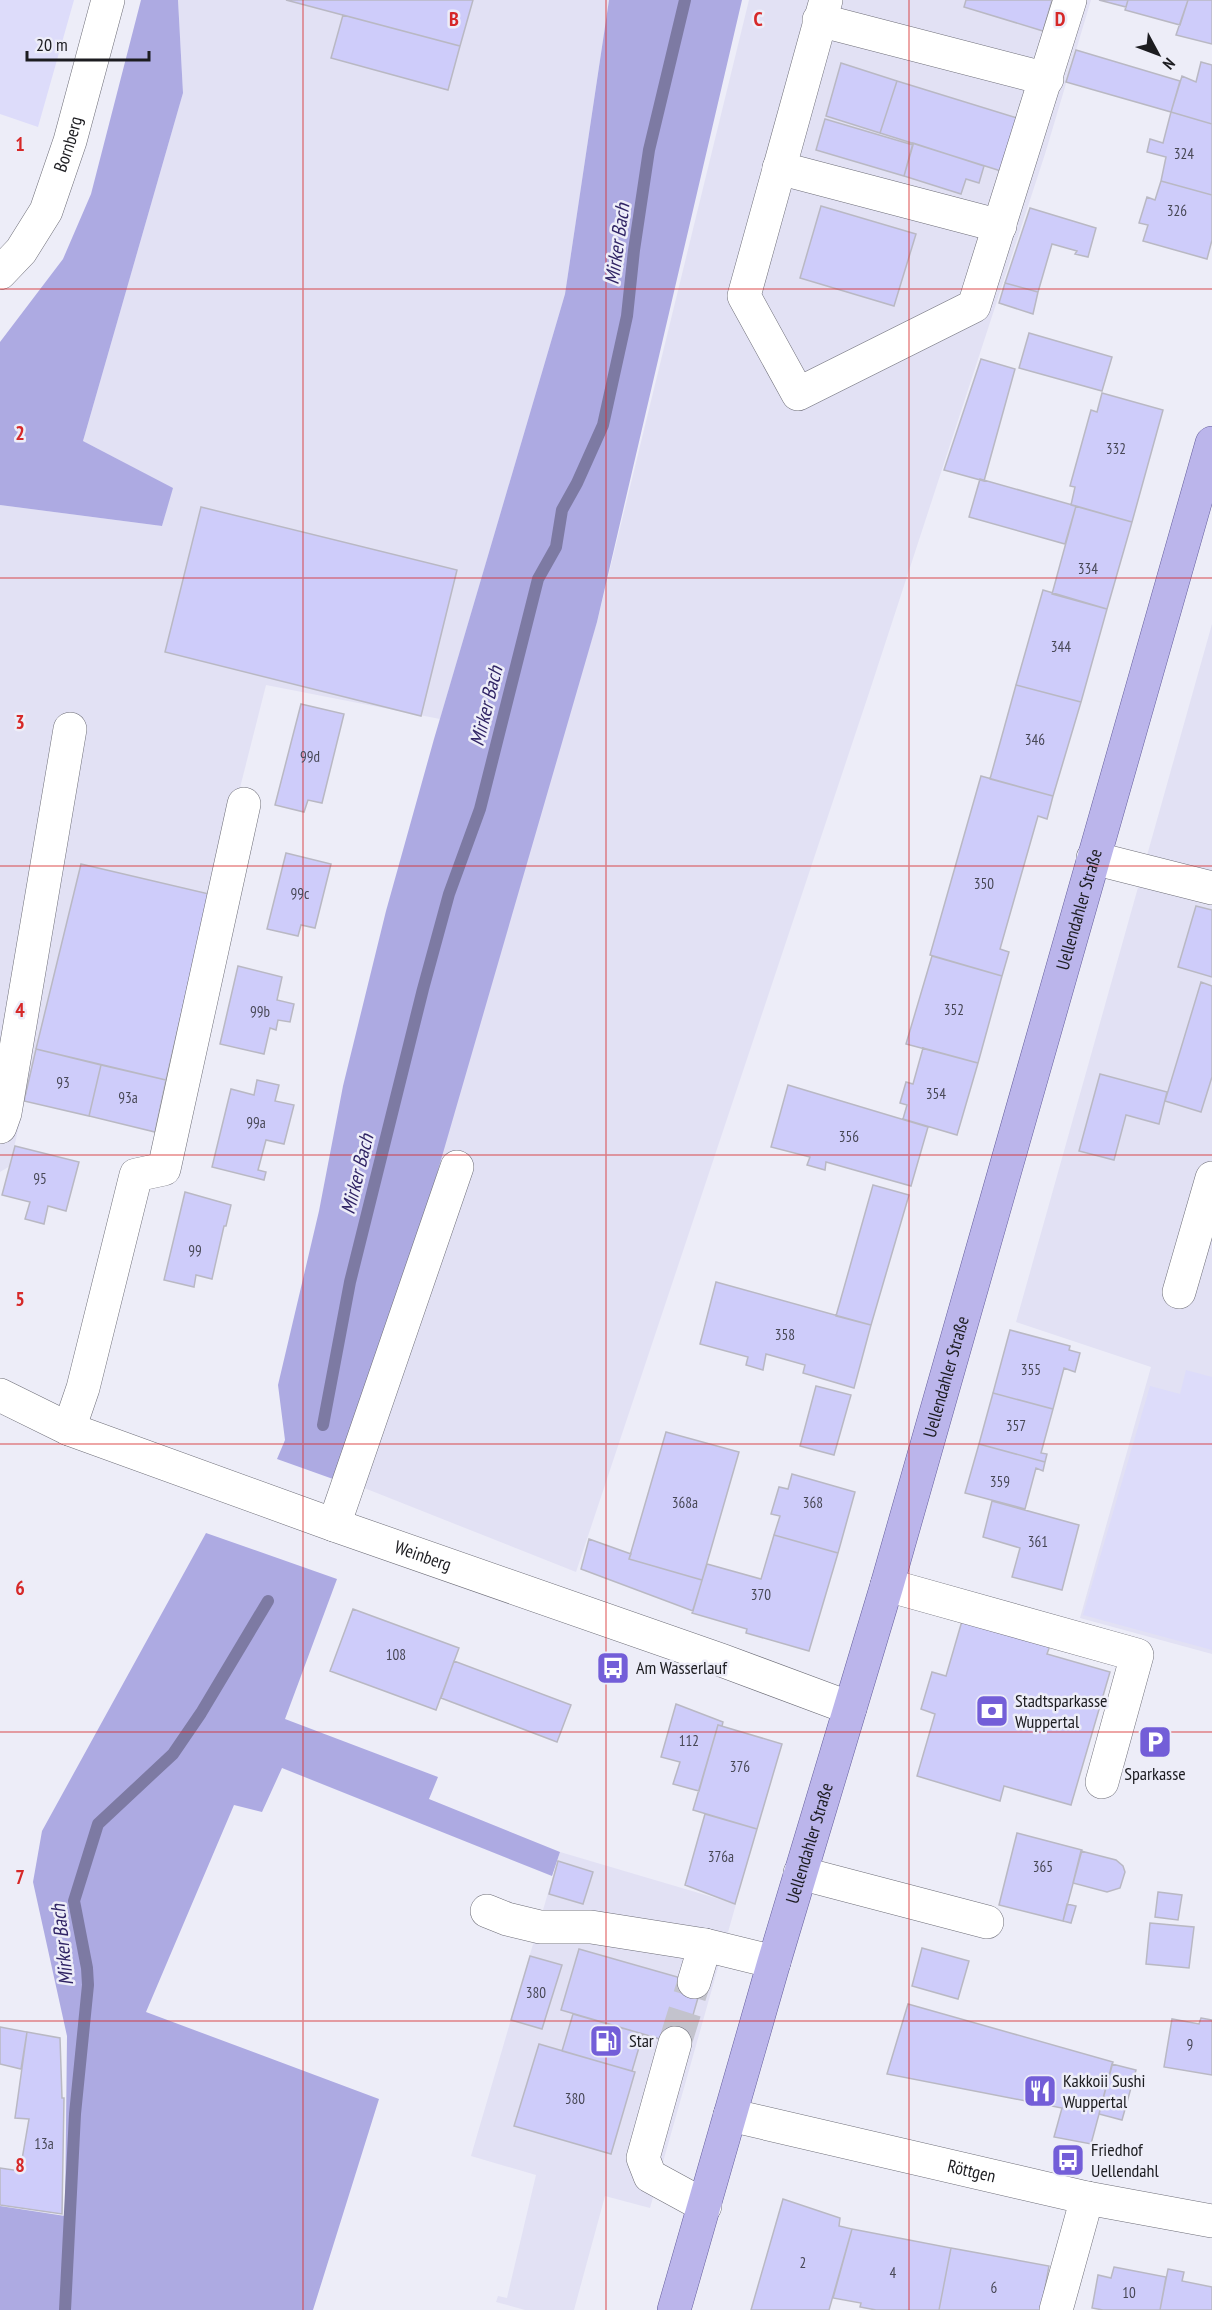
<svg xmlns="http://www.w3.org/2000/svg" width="1212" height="2310" font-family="'PT Sans Narrow',sans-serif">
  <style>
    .built { fill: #e2e1f4 }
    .green { fill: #dddcfa }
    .forest { fill: #adaae2 }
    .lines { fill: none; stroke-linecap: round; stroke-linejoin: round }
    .stream { stroke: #7d7aa3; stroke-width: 12 }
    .building { fill: #ceccfa; stroke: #b9b8c3; stroke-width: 1.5 }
    .minor-tunnel { stroke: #c3c3cd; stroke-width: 33; stroke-dasharray: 33 16; stroke-linecap: butt }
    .minor-casing { stroke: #6e6e78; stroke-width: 34 }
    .major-casing { stroke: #655f9c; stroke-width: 34 }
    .minor { stroke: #fff; stroke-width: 33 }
    .major { stroke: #bbb5eb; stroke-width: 33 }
    .grid { fill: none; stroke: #d62828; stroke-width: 1.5; stroke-opacity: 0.55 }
    .labels { text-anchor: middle; stroke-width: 5; stroke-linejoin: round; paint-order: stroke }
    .number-label { font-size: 15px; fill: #484856 }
    .street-label { font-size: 18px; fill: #1c1c20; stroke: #ededf8 }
    .poi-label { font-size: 18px; fill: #1c1c20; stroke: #ededf8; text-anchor: start }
    .water-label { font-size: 20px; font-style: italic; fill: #302465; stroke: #ededf8 }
    .grid-label { font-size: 20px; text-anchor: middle; font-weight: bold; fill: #d62828; stroke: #ededf8; stroke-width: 5; stroke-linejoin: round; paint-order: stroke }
  </style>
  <rect width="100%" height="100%" fill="#ededf8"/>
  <path class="built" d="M178 0H609L565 294 440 719 266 685 166 1080 36 1049 10 1166 0 1172V505L162 526 172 488 83 441 183 93Z
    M749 0H1091L1045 154 869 693 576 1572 334 1476 597 622Z
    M1212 624V1654L1080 1618 1151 1367 1016 1322Z
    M560 1852 736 1904 650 2208 605 2196 574 2310H525L496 2302 498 2296 507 2298 536 2175 471 2156Z"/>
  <path class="green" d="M0 0H74L38 127 0 114Z
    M1186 1370 1212 1377V1650L1083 1615 1150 1386 1180 1394Z"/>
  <path class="forest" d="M141 0H178L183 93 83 441 173 488 162 526 0 505V342L63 259 91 194Z
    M609 0H742L597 622 347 1484 277 1459 285 1440 278 1385 319 1211 343 1086 386 911 434 739 565 294Z
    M206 1533 337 1579 285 1719 438 1777 429 1799 560 1852 552 1876 282 1768 262 1812 234 1805 146 2012 379 2099 313 2310H0V2206L65 2216 67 2036 33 1882 42 1831Z"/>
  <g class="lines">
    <path class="stream" d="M323 1425 350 1282 423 989 449 894 480 809 538 579 556 547 562 510 577 483 603 425 627 316 634 250 649 150 685 0
      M65 2310 75 2114 88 1985 87 1968 74 1901 98 1824 173 1754 201 1713 268 1601"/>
  </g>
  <path class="building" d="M286 0H473L460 46Z
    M966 0H1052L1043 31 964 7Z
    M1099 0H1128L1126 7Z
    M1128 0H1188L1180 25 1125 10Z
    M1188 0H1212V44L1176 35Z
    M343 15 460 46 448 90 331 58Z
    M1076 50 1180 81 1171 112 1066 82Z
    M1201 62 1212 65V124L1171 112 1182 76 1196 82Z
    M841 63 897 81 880 133 826 116Z
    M897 81 1017 118 1001 171 880 133Z
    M1171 112 1212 124V195L1161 181 1166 157 1147 152 1150 139 1163 143Z
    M825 119 913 145 904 176 816 150Z
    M913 143 984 166 979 183 966 179 961 194 904 176Z
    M1161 181 1212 195V240L1207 259 1143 241 1148 225 1139 223 1147 197 1155 200Z
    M821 206 916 234 894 306 800 278Z
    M1030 208 1096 228 1088 257 1075 254 1077 251 1052 244 1038 292 1005 283Z
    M1005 283 1038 292 1033 314 999 303Z
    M1029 333 1112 357 1102 391 1019 368Z
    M981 359 1015 369 984 481 944 470Z
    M1102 393 1163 410 1132 522 1071 505 1075 487 1070 486 1091 410 1097 412Z
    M980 479 1076 506 1065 544 969 517Z
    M1076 506 1132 522 1107 609 1052 594Z
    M201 507 457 570 421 716 165 652Z
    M1043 590 1107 609 1081 702 1016 685Z
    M1016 685 1081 702 1053 796 990 779Z
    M301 704 344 714 322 803 308 800 304 812 275 805Z
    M981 776 1053 796 1047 819 1038 816 1000 949 1009 952 1002 976 930 955Z
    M286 853 331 864 315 928 301 925 298 936 267 929Z
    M81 864 209 894 166 1080 36 1049Z
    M1196 906 1212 910V977L1178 967Z
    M932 956 1002 976 978 1063 906 1044Z
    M238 966 282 977 277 1000 294 1004 290 1022 278 1020 276 1030 270 1028 264 1054 220 1044Z
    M1201 982 1212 986V1077L1201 1112 1165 1101Z
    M923 1048 978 1063 957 1135 903 1119 907 1105 900 1103 906 1082 913 1084Z
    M36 1049 101 1065 89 1116 24 1101Z
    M101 1065 166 1080 155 1132 89 1116Z
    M1100 1074 1167 1092 1159 1124 1126 1115 1114 1160 1079 1151Z
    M257 1080 279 1085 275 1101 294 1105 284 1144 266 1140 258 1170 266 1172 264 1180 212 1167 231 1089 254 1095Z
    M788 1085 928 1127 911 1186 826 1162 825 1170 807 1165 810 1157 771 1147Z
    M15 1146 79 1162 66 1211 48 1206 44 1224 25 1219 30 1202 2 1195Z
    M873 1185 909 1195 871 1325 836 1316Z
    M185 1192 231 1205 226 1226H224L212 1279 196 1275 194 1287 164 1280Z
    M716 1282 871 1325 854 1388 803 1373 805 1365 766 1354 763 1370 746 1365 748 1357 700 1344Z
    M1010 1330 1070 1346 1069 1350 1080 1353 1075 1372 1064 1368 1053 1409 993 1393Z
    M816 1386 851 1395 834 1455 800 1446Z
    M993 1393 1053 1409 1041 1453 1047 1454 1045 1462 979 1444Z
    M666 1432 739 1452 702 1580 629 1559Z
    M979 1444 1045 1462 1043 1471 1036 1468 1025 1509 965 1493Z
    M792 1474 855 1492 838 1553 774 1535 780 1516 771 1514 779 1487 788 1489Z
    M992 1501 1079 1525 1062 1590 1012 1577 1020 1548 983 1537Z
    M774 1535 838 1553 809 1651 746 1633 747 1629 692 1613 707 1564 761 1579Z
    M589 1539 631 1554 629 1559 702 1580 693 1611 581 1569Z
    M353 1609 459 1648 436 1710 330 1671Z
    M964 1614 1052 1640 1047 1654 1110 1672 1071 1805 1004 1786 1000 1801 917 1776 935 1714 921 1709 932 1672 946 1676Z
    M454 1661 571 1705 557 1742 441 1698Z
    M676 1704 723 1722 722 1726 718 1725 699 1791 673 1784 680 1762 661 1757Z
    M718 1725 782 1744 757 1829 693 1810Z
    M705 1814 757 1829 735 1904 685 1885Z
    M1017 1833 1082 1850 1063 1921 999 1905Z
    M1081 1851 1116 1860 1123 1866 1125 1872 1120 1888 1107 1892 1073 1883Z
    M558 1861 593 1872 583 1904 549 1894Z
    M1158 1892 1182 1895 1178 1920 1155 1917Z
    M1067 1904 1076 1906 1071 1923 1063 1921Z
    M1150 1923 1194 1927 1189 1968 1146 1964Z
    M922 1948 969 1961 958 1999 912 1986Z
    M579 1949 702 1984 684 2046 561 2010Z
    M530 1956 562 1965 542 2029 511 2020Z
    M908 2004 1113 2062 1091 2144 1054 2137 1062 2108 887 2074Z
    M573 2014 643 2034 632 2071 562 2051Z
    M1201 2018 1212 2020V2075L1164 2067 1172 2019 1199 2024Z
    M0 2027 27 2032 21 2069 0 2064Z
    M27 2032 60 2038 62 2098H64L62 2214 0 2205V2168L20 2171 29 2119 15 2118Z
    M539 2044 635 2072 611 2154 514 2126Z
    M1112 2064 1136 2070 1122 2120 1099 2114Z
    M783 2199 840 2218 839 2226 852 2229 829 2310H751Z
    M852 2229 951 2248 939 2310H876L860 2307 861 2303 833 2298Z
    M951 2248 1049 2266 1041 2310H939Z
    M1114 2267 1166 2277 1160 2310H1103L1092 2308 1098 2275 1111 2278Z
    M1168 2269 1184 2272 1182 2281 1212 2287V2310H1160Z"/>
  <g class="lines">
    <path class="minor-tunnel" d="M675 2043 694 1982"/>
    <g class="minor-casing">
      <g id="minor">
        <path d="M826 0 744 296 798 394 974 306 1070 0"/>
        <path d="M819 20 1047 79"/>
        <path d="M779 168 1000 226"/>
        <path id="s1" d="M0 273 21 251 46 211 70 141 108 0"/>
        <path d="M1093 858 1212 888"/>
        <path d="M0 1127 5 1113 70 729"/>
        <path d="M1179 1292 1212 1178"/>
        <path id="s2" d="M0 1395 69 1429 334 1525 721 1660 850 1708"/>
        <path d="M69 1429 83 1388 136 1175 164 1169 244 804"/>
        <path d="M334 1525 457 1167"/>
        <path d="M887 1585 1137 1655 1102 1782"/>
        <path d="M800 1873 987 1922"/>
        <path d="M487 1911 507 1919 540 1927H591L705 1945 774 1962"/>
        <path d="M694 1982 705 1945"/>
        <path d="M675 2043 643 2158 650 2176 705 2206"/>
        <path id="s3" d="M730 2115 1087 2198 1212 2221"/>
        <path d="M1056 2310 1087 2198"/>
      </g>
    </g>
    <g class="major-casing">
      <g id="major">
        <path id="s4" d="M674 2310 774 1962 887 1585 1212 443"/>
      </g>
    </g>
    <use href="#minor" class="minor"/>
    <use href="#major" class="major"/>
  </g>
  <path class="grid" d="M303 0V2310M606 0V2310M909 0V2310M0 289H1212M0 578H1212M0 866H1212M0 1155H1212M0 1444H1212M0 1732H1212M0 2021H1212"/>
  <defs>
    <g id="bus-square" transform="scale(1.725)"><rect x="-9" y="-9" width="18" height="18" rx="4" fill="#735ed8" stroke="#ededf8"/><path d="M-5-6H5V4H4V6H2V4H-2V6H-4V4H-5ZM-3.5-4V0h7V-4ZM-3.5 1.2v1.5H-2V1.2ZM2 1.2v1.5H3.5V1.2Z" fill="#fff"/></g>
    <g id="bank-square" transform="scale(1.725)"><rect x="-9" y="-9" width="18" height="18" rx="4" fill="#735ed8" stroke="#ededf8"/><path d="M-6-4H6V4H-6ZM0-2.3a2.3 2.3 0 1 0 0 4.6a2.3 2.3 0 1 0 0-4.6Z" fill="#fff"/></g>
    <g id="parking-square" transform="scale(1.725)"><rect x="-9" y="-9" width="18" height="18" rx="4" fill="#735ed8" stroke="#ededf8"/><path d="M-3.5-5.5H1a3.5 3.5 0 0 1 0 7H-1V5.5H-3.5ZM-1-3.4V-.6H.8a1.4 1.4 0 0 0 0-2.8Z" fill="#fff"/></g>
    <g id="fuel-square" transform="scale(1.725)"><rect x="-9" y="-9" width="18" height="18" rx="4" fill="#735ed8" stroke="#ededf8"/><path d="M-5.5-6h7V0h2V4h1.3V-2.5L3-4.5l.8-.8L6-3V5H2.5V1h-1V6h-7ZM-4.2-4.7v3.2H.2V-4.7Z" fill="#fff"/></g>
    <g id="restaurant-square" transform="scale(1.725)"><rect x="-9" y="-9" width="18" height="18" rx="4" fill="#735ed8" stroke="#ededf8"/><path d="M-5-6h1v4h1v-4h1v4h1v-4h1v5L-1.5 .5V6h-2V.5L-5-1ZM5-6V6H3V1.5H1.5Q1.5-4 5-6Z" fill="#fff"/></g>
  </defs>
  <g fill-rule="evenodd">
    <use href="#bus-square" x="613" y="1668"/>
    <use href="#bank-square" x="992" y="1711"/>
    <use href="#parking-square" x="1155" y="1742"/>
    <use href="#fuel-square" x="606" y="2041"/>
    <use href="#restaurant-square" x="1040" y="2091"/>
    <use href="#bus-square" x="1068" y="2160"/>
  </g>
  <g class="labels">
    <g class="number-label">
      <text x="1184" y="159">324</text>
      <text x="1177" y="216">326</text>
      <text x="1116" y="454">332</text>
      <text x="1088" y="574">334</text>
      <text x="1061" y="652">344</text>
      <text x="1035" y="745">346</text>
      <text x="310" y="762">99d</text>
      <text x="984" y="889">350</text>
      <text x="300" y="899">99c</text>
      <text x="954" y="1015">352</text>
      <text x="260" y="1017">99b</text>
      <text x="63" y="1088">93</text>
      <text x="936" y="1099">354</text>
      <text x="128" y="1103">93a</text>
      <text x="256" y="1128">99a</text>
      <text x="849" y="1142">356</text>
      <text x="40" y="1184">95</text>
      <text x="195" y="1256">99</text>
      <text x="785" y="1340">358</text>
      <text x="1031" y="1375">355</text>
      <text x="1016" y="1431">357</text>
      <text x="1000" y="1487">359</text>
      <text x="685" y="1508">368a</text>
      <text x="813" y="1508">368</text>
      <text x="1038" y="1547">361</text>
      <text x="761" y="1600">370</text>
      <text x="396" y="1660">108</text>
      <text x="689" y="1746">112</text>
      <text x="740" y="1772">376</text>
      <text x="721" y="1862">376a</text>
      <text x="1043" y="1872">365</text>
      <text x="536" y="1998">380</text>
      <text x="1190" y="2050">9</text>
      <text x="575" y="2104">380</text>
      <text x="44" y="2149">13a</text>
      <text x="803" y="2268">2</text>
      <text x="893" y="2278">4</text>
      <text x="994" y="2293">6</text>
      <text x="1129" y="2298">10</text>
    </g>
    <g class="street-label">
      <text dy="6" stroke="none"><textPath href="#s1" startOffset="148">Bornberg</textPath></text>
      <text dy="6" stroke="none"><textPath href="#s4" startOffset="1458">Uellendahler Straße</textPath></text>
      <text dy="6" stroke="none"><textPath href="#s4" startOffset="972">Uellendahler Straße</textPath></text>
      <text dy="6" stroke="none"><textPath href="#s2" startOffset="453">Weinberg</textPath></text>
      <text dy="6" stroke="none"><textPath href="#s4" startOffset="486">Uellendahler Straße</textPath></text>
      <text dy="6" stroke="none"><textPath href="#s3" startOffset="248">Röttgen</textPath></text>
    </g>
    <g class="poi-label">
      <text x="636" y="1674">Am Wasserlauf</text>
      <text x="1015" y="1707">Stadtsparkasse<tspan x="1015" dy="21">Wuppertal</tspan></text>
      <text x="1155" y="1780" text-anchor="middle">Sparkasse</text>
      <text x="629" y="2047">Star</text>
      <text x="1063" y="2087">Kakkoii Sushi<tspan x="1063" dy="21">Wuppertal</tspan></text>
      <text x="1091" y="2156">Friedhof<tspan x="1091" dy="21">Uellendahl</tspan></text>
    </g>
    <g class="water-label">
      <text transform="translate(617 244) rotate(-82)" y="7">Mirker Bach</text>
      <text transform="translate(486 706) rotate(-76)" y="7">Mirker Bach</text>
      <text transform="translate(357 1174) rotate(-76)" y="7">Mirker Bach</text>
      <text transform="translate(62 1945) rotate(-96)" y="7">Mirker Bach</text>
    </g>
  </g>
  <g class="grid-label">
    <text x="454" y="26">B</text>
    <text x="758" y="26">C</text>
    <text x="1060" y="26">D</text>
    <text x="20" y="151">1</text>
    <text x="20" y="440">2</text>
    <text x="20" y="729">3</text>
    <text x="20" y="1017">4</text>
    <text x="20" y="1306">5</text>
    <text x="20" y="1595">6</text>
    <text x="20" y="1884">7</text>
    <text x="20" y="2172">8</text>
  </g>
  <g transform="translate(1158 54) rotate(131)" stroke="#ededf8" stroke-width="4.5" paint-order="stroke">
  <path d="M0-4.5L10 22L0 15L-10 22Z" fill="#1c1c20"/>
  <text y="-9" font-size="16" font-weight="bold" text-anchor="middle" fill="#1c1c20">N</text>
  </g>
  <path d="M27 51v9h122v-9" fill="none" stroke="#1c1c20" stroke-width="3"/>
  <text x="36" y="51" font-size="18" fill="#1c1c20" stroke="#ededf8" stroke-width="4.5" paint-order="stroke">20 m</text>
</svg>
